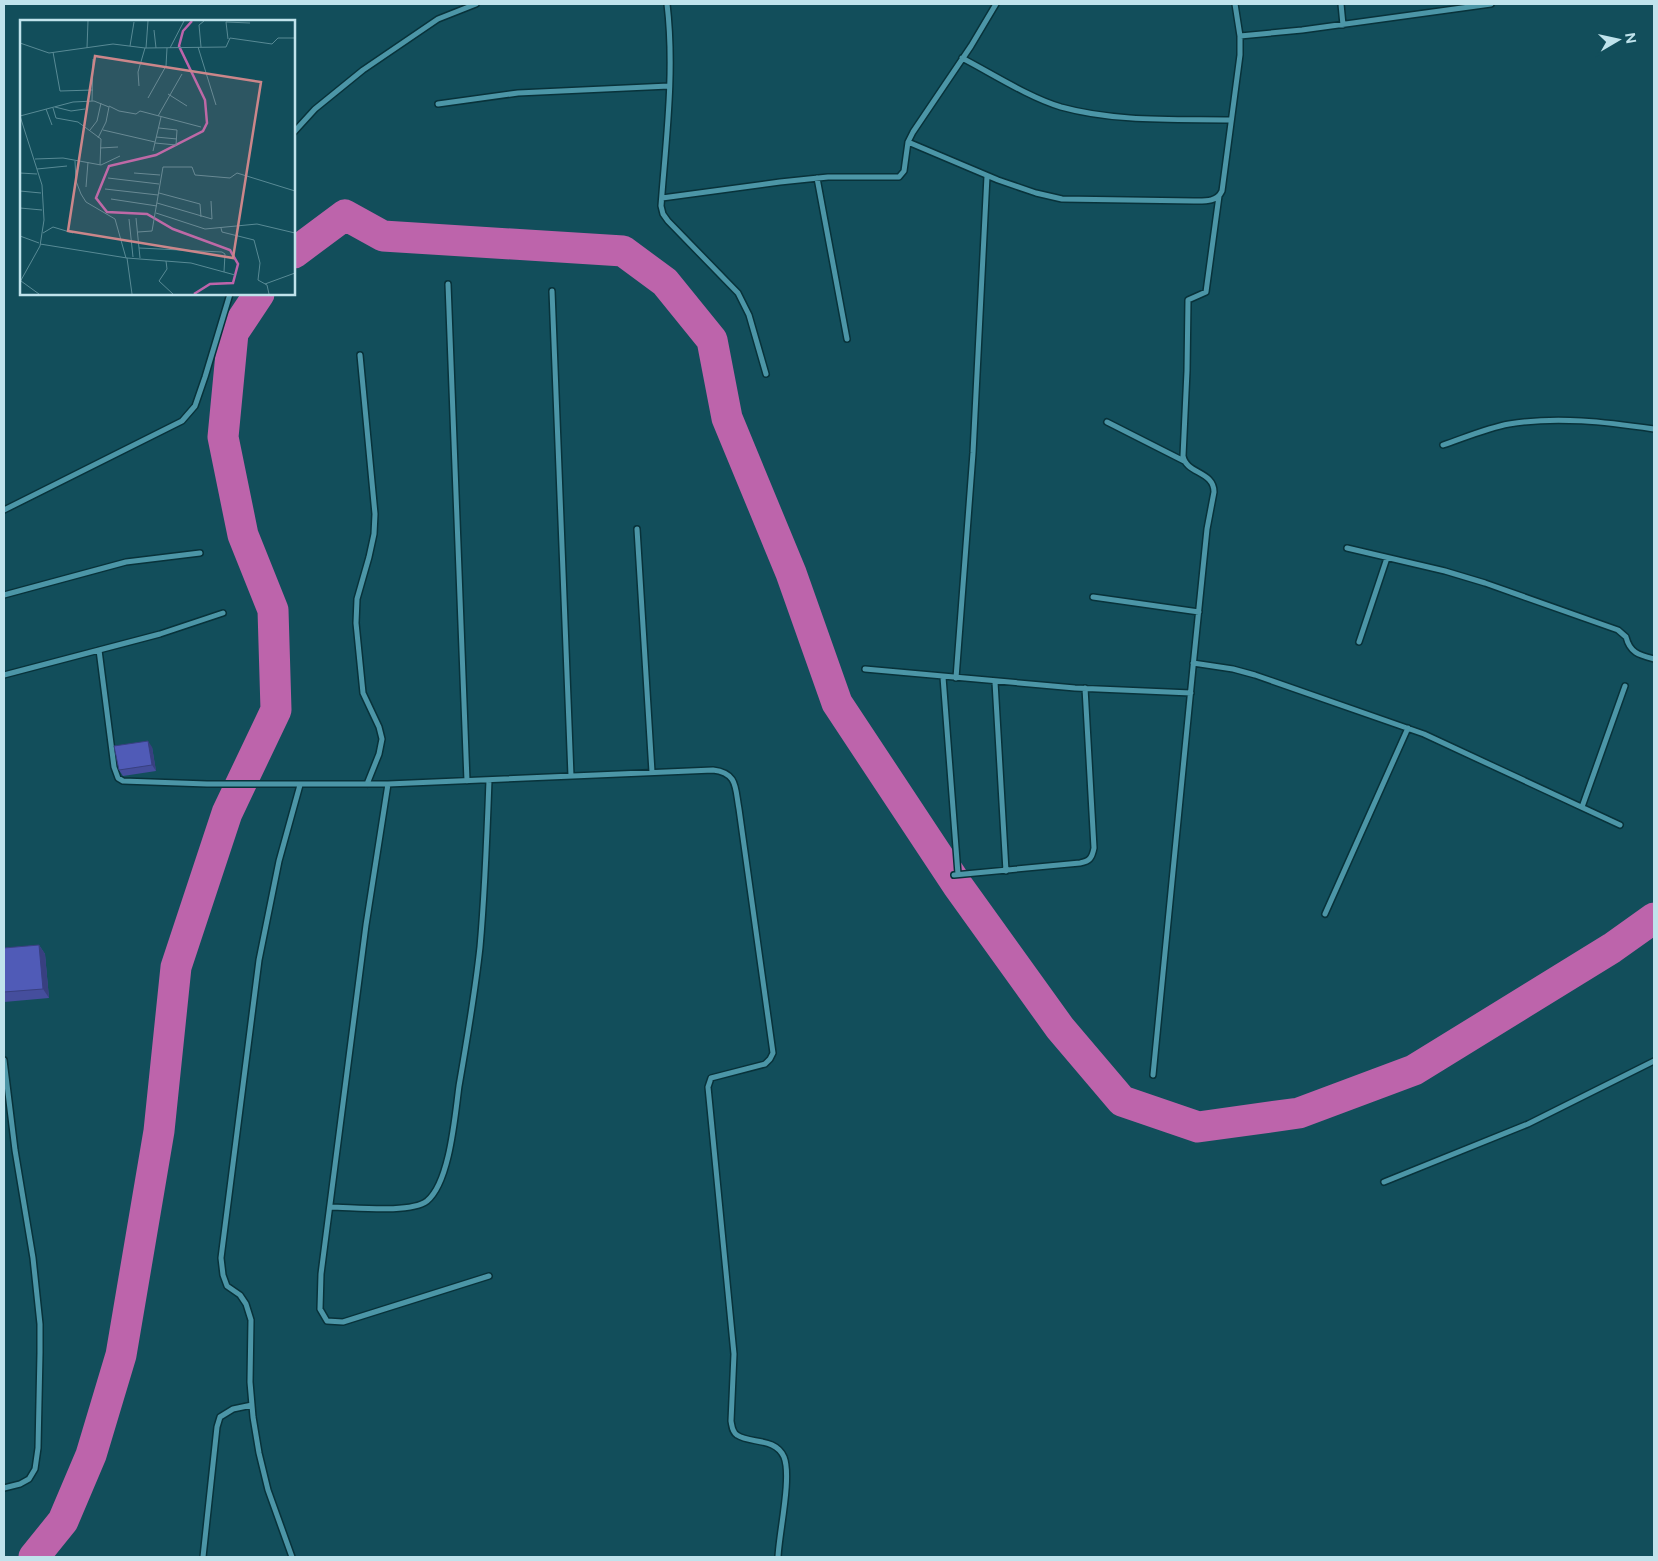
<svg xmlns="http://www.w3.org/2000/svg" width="1658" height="1561" font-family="Figtree,sans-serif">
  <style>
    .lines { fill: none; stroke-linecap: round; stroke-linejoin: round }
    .river { stroke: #bd64ab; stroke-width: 31 }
    .street-casing { stroke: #08323a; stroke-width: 8 }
    .street { stroke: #4c96a7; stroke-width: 5 }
    .wall { fill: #454e9d }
    .shaded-wall { fill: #384080 }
    .building { fill: #505bb7; stroke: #384080 }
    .inset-river { fill: none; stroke: #bd64ab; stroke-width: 2.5 }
    .inset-road { fill: none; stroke: #588a95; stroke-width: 1 }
    .view { fill: #cb868a; fill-opacity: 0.15; stroke: #cb868a; stroke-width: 2.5 }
    .inset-edge { fill: none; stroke: #c0e3ec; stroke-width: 2.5 }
  </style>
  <rect width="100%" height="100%" fill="#124e5b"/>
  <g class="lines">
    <path class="river" d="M294 253 345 215 383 236 623 251 665 282 712 340 727 418 791 573 837 703 958 886 1060 1028 1122 1101 1198 1127 1299 1113 1414 1070 1612 948 1654 918
      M34 1557 63 1521 91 1455 121 1355 159 1131 176 967 227 813 276 710 273 610 243 535 223 437 233 333 259 294"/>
    <g class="street-casing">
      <path id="street" d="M667 4C675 71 666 139 661 206L663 214 668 221 738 293 749 315 766 374
        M1341 4 1343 25
        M1240 36 1302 30 1491 4
        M962 58C993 74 1028 97 1061 107 1115 122 1175 119 1231 120
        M438 104 518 93 669 86
        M294 132 315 109 363 70 438 19 476 4
        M908 142 998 180 1036 193 1062 199 1194 201C1205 201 1217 202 1222 191L1240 55V36L1235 4
        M817 178 847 339
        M662 198 780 182 828 177H899L904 171 908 142 913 132 971 46 996 4
        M448 284 467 781
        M552 291 571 776
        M360 355 375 514 374 534 369 557 357 599 356 623 363 693 379 727 382 739 379 754 367 784
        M1107 422 1184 461
        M1443 445C1464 438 1487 428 1509 424 1557 416 1606 422 1654 429
        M4 510 182 421 195 406 205 377 230 294
        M637 529 652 772
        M1347 548 1445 571 1485 583 1618 630 1626 637C1630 653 1639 655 1654 659
        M4 595 126 562 200 553
        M1093 597 1199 612
        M1359 642 1387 558
        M99 650 114 767 118 778 123 781 207 784H388L713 770C738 773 735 788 739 809L773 1053 770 1059 765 1064 711 1078 708 1087 734 1354 731 1421C732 1426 732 1432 737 1435 750 1444 775 1437 784 1457 792 1477 779 1533 778 1557
        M1193 663 1233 669 1255 675 1424 734 1620 825
        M865 669 1075 688 1191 693
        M4 675 160 634 223 613
        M943 677 958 874
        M956 678 973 453 987 176
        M995 682 1006 871
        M388 784 366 925 321 1274 320 1309 327 1321 343 1322 489 1276
        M1582 807 1625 686
        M954 875 1080 863C1090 861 1092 858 1094 848L1085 688
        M1325 914 1408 728
        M4 1060 15 1150 33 1258 40 1324V1353L38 1448 35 1469 29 1479 20 1484 4 1488
        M1153 1075 1194 657 1207 529 1214 492C1214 471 1186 474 1183 456L1187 371 1188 300 1206 292 1219 196
        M1384 1182 1528 1124 1654 1061
        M330 1207C352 1207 410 1214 427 1201 450 1182 455 1115 459 1086 467 1040 475 993 480 947 485 892 487 836 489 780
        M203 1557 217 1427 220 1417 233 1409 252 1405
        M292 1557 268 1490 259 1453 253 1417 250 1382 251 1320 246 1304 240 1295 227 1286 223 1275 221 1258 259 960 279 861 300 785"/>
    </g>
    <use href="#street" class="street"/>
  </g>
  <path class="wall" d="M152 747 156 771 123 776 119 770Z
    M39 945 45 954 49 998 4 1002V948Z"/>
  <path class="shaded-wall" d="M148 741 152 747 156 771 152 765Z
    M39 945 45 954 49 998 43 989Z"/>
  <path class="building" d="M148 741 152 765 119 770 114 746Z
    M39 945 43 989 4 992V948Z"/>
  <g transform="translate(20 20)">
    <rect width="275" height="275" fill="#124e5b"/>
    <path class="inset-river" d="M172 1 163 11 159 26 185 80 187 103 183 111 136 135 89 146 76 178 87 192 127 194 153 209 210 230 218 244 213 263 190 264 174 274"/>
    <path class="inset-road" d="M134 10 136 28M208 19 206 2 230 3M0 23 29 33 93 24 125 28 206 27 210 18 252 24 258 18H275M110 26 114 2M178 27 196 85M181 27 179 5 184 1M67 28 68 1M126 28 128 1M150 28 164 1M33 32 40 71 73 70M119 66 118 52 125 28M148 74 167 86M128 78 146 46 147 28M72 81 73 39M89 86 99 91 116 94 120 91 181 107M35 87 51 91 65 89M33 88 36 98 58 102 81 119 80 145M26 89 32 105M0 96 53 82 74 81 89 87 86 102 78 118M0 96 22 165 24 200 20 226 0 262M138 96 162 54M139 108 157 110 156 125M70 110 77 101 81 83M83 110 135 122M136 117 157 119M135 123 156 125M80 128 98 127M133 131 141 97M15 139 43 138 81 145 100 136M55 141 56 161 61 174 66 182 95 199 106 238M17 149 47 146M0 153 17 154M114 153 140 155M88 158 139 164M66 167 68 142M85 169 138 175M0 171 21 173M139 173 180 184 181 197M91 179 137 186M137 183 192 199 191 181M0 188 22 190M136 193 185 209 237 204 275 213M116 198 120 238M109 199 113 237M201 208 202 212 234 220 240 243 238 260 247 265 249 274M118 212 132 211 143 147H172L175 155 210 158 217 153 275 171M23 213 33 207 53 213M0 216 19 223M20 224 107 238 112 274M119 228 202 232 205 234 204 252M107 238 171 243 215 255M146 241 147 249 139 261 153 274M1 261 19 274M245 264 275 253"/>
    <path class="view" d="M75 36 241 62 213 238 48 211Z"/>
    <rect width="275" height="275" class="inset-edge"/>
  </g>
  <rect width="1658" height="1561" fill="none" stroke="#c0e3ec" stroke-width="10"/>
  <g transform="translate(1618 40) rotate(81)" stroke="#124e5b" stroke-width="4" paint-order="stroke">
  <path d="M0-4L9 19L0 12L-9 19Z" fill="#c0e3ec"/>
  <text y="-8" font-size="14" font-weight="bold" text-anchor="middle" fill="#c0e3ec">N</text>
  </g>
</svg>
